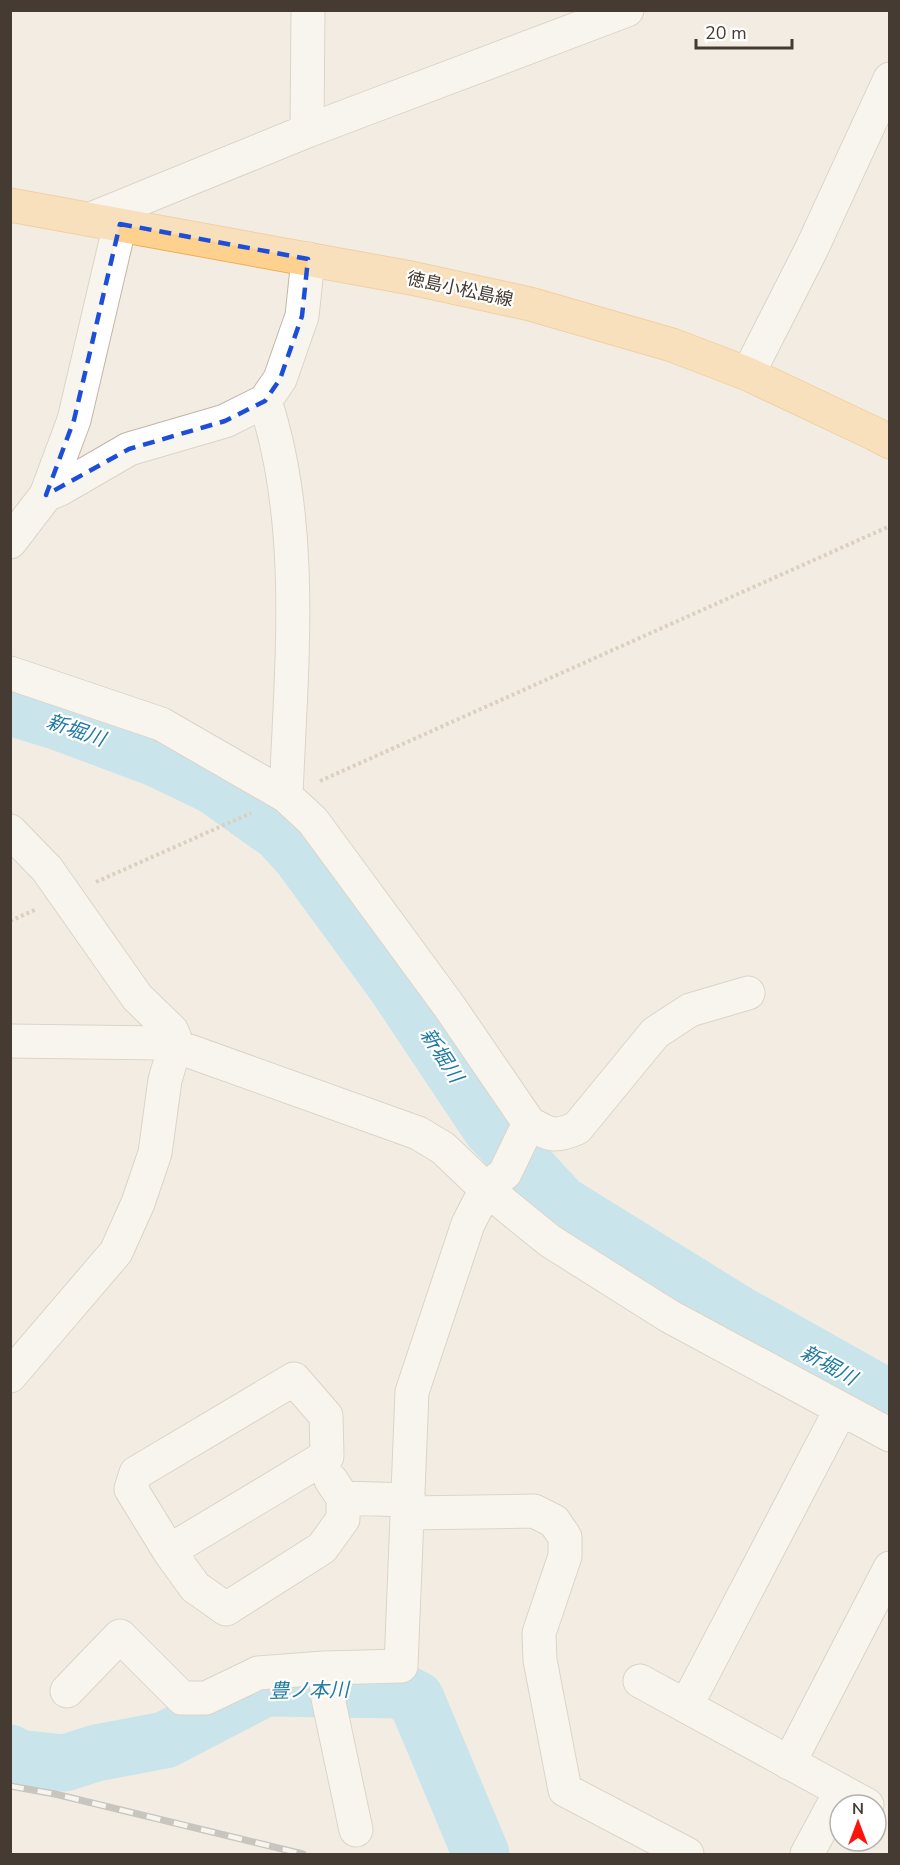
<svg xmlns="http://www.w3.org/2000/svg" width="900" height="1865" font-family="'Nunito Sans','Noto Sans JP',sans-serif">
  <style>
    .lines { fill: none; stroke-linecap: round; stroke-linejoin: round }
    .river { stroke: #97dcf7; stroke-width: 57 }
    .minor-casing { stroke: #c2b5a7; stroke-width: 35 }
    .major-casing { stroke: #efae54; stroke-width: 35 }
    .path { stroke: #c2ac94; stroke-width: 4; stroke-dasharray: 3 3; stroke-linecap: butt }
    .minor { stroke: #fff; stroke-width: 33 }
    .major { stroke: #ffd18f; stroke-width: 33 }
    .rail-casing { stroke: #949494; stroke-width: 7 }
    .rail { stroke: #fff; stroke-width: 4.5; stroke-dasharray: 14; stroke-linecap: butt }
    .marked { fill: none; stroke: #1d4ed8; stroke-width: 4.5; stroke-dasharray: 12 8; stroke-linejoin: round }
    .labels { text-anchor: middle; stroke-width: 4.5; stroke-linejoin: round; paint-order: stroke }
    .street-label { font-size: 18px; fill: #453b32; stroke: #fff }
    .water-label { font-size: 20px; font-style: italic; fill: #1f7aa2; stroke: #fff }
  </style>
  <rect width="100%" height="100%" fill="#f3ece2"/>
  <g class="lines">
    <path class="river" d="M10 707 59 722 158 759 214 786 280 833 300 855 396 986 490 1127 561 1204 737 1313 890 1399
      M10 1753 17 1758 65 1763 96 1753 165 1740 265 1688 398 1690 416 1699 481 1854"/>
    <g class="minor-casing">
      <path id="minor" d="M307 131 308 10
        M91 219 307 131 627 10
        M748 374 812 248 890 79
        M46 495 60 489 129 449 225 421 265 401 280 379 302 316 308 259
        M10 542 46 495 74 420 120 224
        M10 673 161 724 286 796
        M10 831 47 869 137 997 172 1031 178 1047 418 1133 443 1148 486 1189 550 1241 669 1316 890 1435
        M10 1041 161 1043 178 1047 170 1063 165 1080 155 1153 138 1203 116 1252 10 1376
        M529 1123C550 1135 554 1138 577 1128L655 1033 690 1010 748 993
        M331 1480 343 1498 409 1500
        M409 1513 534 1511 554 1521 565 1537V1556L539 1633 540 1660 565 1790 687 1854
        M169 1551 327 1456 326 1416 294 1379 136 1473 131 1489 169 1551 195 1587 226 1609 322 1548 343 1519V1498
        M324 1668 328 1698 356 1830
        M640 1681 867 1805
        M67 1691 120 1636 182 1698H206L258 1673 324 1668 401 1666 412 1392 468 1224 486 1189 505 1173 529 1123 449 1006 313 821 286 796C291 666 306 527 265 401
        M686 1706 841 1409
        M789 1763 890 1568
        M807 1854 841 1791"/>
    </g>
    <g class="major-casing">
      <path id="major" d="M10 205 411 278 530 304 672 345 748 374 875 434 890 442"/>
    </g>
    <path class="path" d="M320 781 890 526
      M96 882 251 813
      M10 921 37 909"/>
    <use href="#minor" class="minor"/>
    <use href="#major" class="major"/>
    <g class="rail-casing">
      <path id="rail" d="M10 1786 55 1794 303 1854"/>
    </g>
    <use href="#rail" class="rail"/>
  </g>
  <path d="M0 0H900V1865H0ZM120 224 308 259 302 316 280 379 265 401 225 421 129 449 46 495 74 420Z" fill="#f3ece2" fill-opacity=".55" fill-rule="evenodd"/>
  <path class="marked" d="M120 224 308 259 302 316 280 379 265 401 225 421 129 449 46 495 74 420Z"/>
  <g class="labels">
    <g class="street-label">
      <text transform="translate(460 289) rotate(12)" y="6">徳島小松島線</text>
    </g>
    <g class="water-label">
      <text transform="translate(76 730) rotate(19)" y="7">新堀川</text>
      <text transform="translate(442 1055) rotate(57)" y="7">新堀川</text>
      <text transform="translate(829 1365) rotate(29)" y="7">新堀川</text>
      <text transform="translate(309 1690) rotate(-1)" y="7">豊ノ本川</text>
    </g>
  </g>
  <rect width="900" height="1865" fill="none" stroke="#453b32" stroke-width="24"/>
  <g transform="translate(858 1823)"><circle r="28" fill="#ffffff" stroke="#b5b1ad" stroke-width="1.5"/>
  <path d="M0-4.5L10 22L0 15L-10 22Z" fill="#ff140d"/>
  <text y="-9" font-size="16" font-weight="bold" text-anchor="middle" fill="#453b32">N</text>
  </g>
  <path d="M696 39v9h96v-9" fill="none" stroke="#453b32" stroke-width="3"/>
  <text x="705" y="39" font-size="18" fill="#453b32" stroke="#ffffff" stroke-width="4.5" paint-order="stroke">20 m</text>
</svg>
